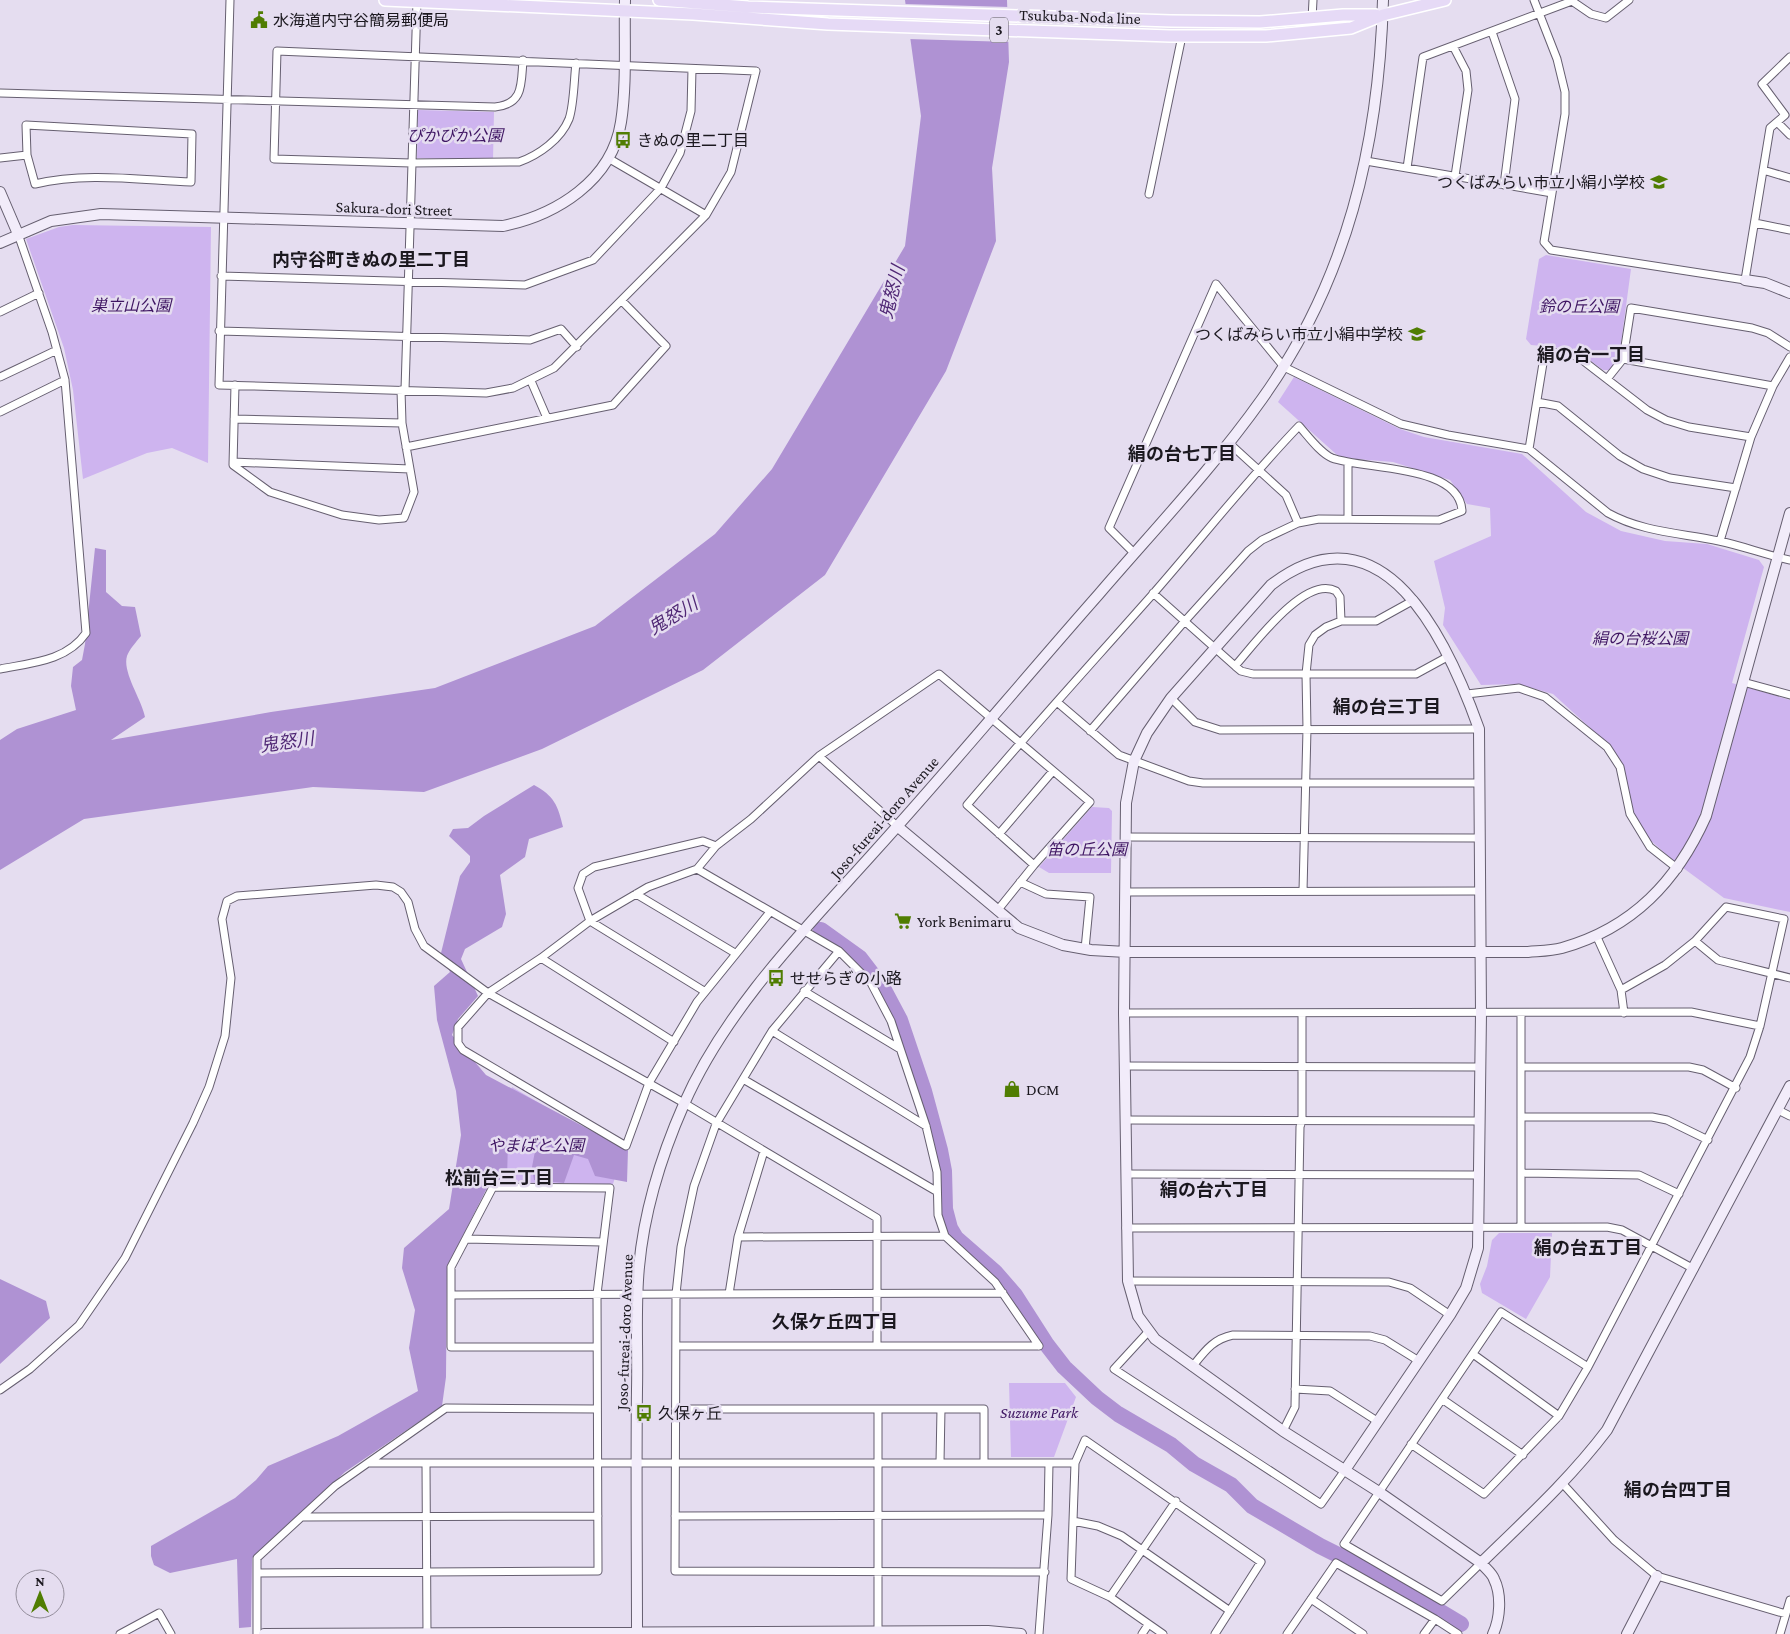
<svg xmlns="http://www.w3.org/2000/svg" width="1790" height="1634" font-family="'Crimson Pro','Noto Sans JP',serif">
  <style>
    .green { fill: #ceb4ef }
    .forest { fill: #af92d3 }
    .pier { fill: #e5ddf0 }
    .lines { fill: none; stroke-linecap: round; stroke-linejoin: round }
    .river { stroke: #af92d3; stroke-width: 16 }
    .street-casing { stroke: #665f70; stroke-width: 9 }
    .secondary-casing { stroke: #665f70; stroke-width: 12 }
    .primary-casing { stroke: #fff; stroke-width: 14 }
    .street { stroke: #fff; stroke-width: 7 }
    .secondary { stroke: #f2ecfa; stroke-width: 10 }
    .primary { stroke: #e6daf6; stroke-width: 11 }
    .labels { text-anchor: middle; stroke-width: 5; stroke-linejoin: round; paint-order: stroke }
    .shield { fill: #e5ddf0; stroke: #58535e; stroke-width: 1 }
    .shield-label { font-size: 15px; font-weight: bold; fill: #1b181f }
    .street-label { font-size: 16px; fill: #1b181f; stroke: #e5ddf0 }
    .poi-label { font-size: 16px; fill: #1b181f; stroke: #e5ddf0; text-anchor: start }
    .park-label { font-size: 16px; font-style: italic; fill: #3f1663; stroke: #e5ddf0 }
    .neighbourhood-label { font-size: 18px; font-weight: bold; fill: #1b181f; stroke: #e5ddf0 }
    .water-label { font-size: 18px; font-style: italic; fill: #502875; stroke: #e5ddf0 }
  </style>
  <rect width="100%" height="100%" fill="#e5ddf0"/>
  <path class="green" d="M418 110 494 112 493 160 417 158Z
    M73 225 211 227 208 463 172 448 147 453 83 479 73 390 64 348 26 239 59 227Z
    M1546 255 1631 269 1619 358 1609 370H1603C1578 350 1563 347 1531 345L1526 339 1539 259Z
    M1294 377 1400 429 1424 437 1522 454 1586 512 1621 531 1665 541 1707 544 1759 560 1764 567 1732 683 1790 700V912L1724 898 1675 862 1649 839 1634 813 1623 764 1609 745 1553 694 1518 684 1481 685 1443 625 1445 608 1434 561 1491 536 1490 508 1467 504 1450 480 1393 462 1343 458 1336 454 1278 402Z
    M1092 807 1109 808 1112 811 1111 873H1049L1039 867Z
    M512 1087 623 1152 613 1184 489 1182Z
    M1499 1233H1552L1550 1277 1526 1319 1482 1293 1480 1284 1487 1266 1492 1240Z
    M1009 1383H1065L1076 1397 1054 1457H1011Z"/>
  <path class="forest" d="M905 0H1007L1009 62 992 168 996 241 946 371 825 575 703 670 542 749 424 792 313 787 84 819 0 870V740L17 729 76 710 71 686 73 667 82 660 85 644 95 548 106 550V592L122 606 135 607 141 636C136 642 129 650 127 656 122 672 142 700 145 717L111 740 271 712 435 688 595 626 715 534 772 469 905 246 921 116Z
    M534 785C554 796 558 805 563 827L529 839 525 857 500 875 506 914 502 927 465 949 461 959 478 996 458 1019 452 1035 486 1075 628 1150 627 1182 595 1176 588 1159 574 1155 564 1183 534 1180 532 1167 536 1146 517 1134 508 1140 507 1180 486 1190 447 1267 446 1377 442 1406 345 1472 252 1558 251 1627 239 1628 237 1559 170 1573 154 1565 151 1556V1546L235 1498 256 1480 268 1466 338 1436 418 1391 409 1348 415 1310 402 1268 404 1248 449 1209 461 1135 456 1091 437 1020 434 986 450 972 441 953 460 876 470 862V856L449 836 453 829 468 828 484 816Z
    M0 1279 46 1301 50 1318 0 1364Z"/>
  <path class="pier" d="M903 4 1009 7 1011 42 908 39Z"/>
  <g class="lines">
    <path class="river" d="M821 930 860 958 883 988 900 1020 924 1091 940 1150 944 1171 945 1209 950 1228 956 1238 995 1272 1015 1295 1047 1345 1064 1367 1097 1398 1118 1414 1171 1445 1194 1464 1231 1485 1252 1506 1320 1546 1386 1579 1461 1624"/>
    <g class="street-casing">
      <path id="street" d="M230 0 219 385 486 393 513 388 554 368 706 215 731 172 756 71 277 51 274 159 411 163 519 162C539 155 561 139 569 119 574 105 574 79 576 63
        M1534 0 1557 59 1565 92V114L1544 242 1551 250 1745 280 1770 128 1785 115 1762 84 1790 57
        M1312 19 1313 0
        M1492 32 1515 99 1504 185
        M1453 46 1466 71 1468 90 1455 176
        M0 93 495 107C524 104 521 84 523 60
        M1777 122 1790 135
        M26 125 192 134 191 182C140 180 85 172 35 184L27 155Z
        M0 158 27 155
        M608 158 706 215
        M1366 161 1552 193
        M1407 168 1423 57 1572 1 1591 14 1606 18 1629 0
        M1763 170 1790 178
        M1149 194 1182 36
        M1755 223 1790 230
        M221 276 525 285 593 260 661 188 680 153 691 111 692 69
        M0 312 39 293
        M219 331 530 340 561 329 577 347
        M1623 359 1773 386
        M0 377 57 350
        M1607 379 1623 359 1631 308 1752 328 1768 333 1790 347
        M531 381 547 418
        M235 385 233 465 270 492 342 515 379 520 404 518 414 492 402 423 401 390
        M405 390 417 1
        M1537 402 1558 406 1620 456 1643 469 1670 478 1736 488
        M0 412 65 380
        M234 419 402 423
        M1229 443 1286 495 1298 523
        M406 447 613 405 666 346 622 301
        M1529 449 1545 351 1577 356 1647 410 1666 420 1689 427 1751 437
        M233 462 410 469
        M1348 463V519
        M1720 541 1751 437 1773 386 1790 357
        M1134 553 1109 528 1216 284 1284 367 1401 424 1448 435 1529 449 1608 513C1642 532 1681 533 1719 541 1743 546 1766 555 1790 560
        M1153 593 1235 666 1241 671 1253 674H1416L1449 656
        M1235 666C1253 646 1305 574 1336 591L1340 597 1341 621
        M0 669C31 663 67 661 86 633L65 380 52 332 18 234
        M1743 682 1790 695
        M1467 694 1519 688 1545 697 1607 747 1620 767 1630 814 1650 847 1678 869
        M1171 698 1195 722 1220 730 1479 729
        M1057 702 1119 755 1189 781 1203 783H1479
        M819 756 897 826
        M999 834 1053 771
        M1126 837 1480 838
        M1034 865 967 805C1027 734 1090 665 1152 595 1201 539 1247 480 1299 426 1308 436 1320 453 1332 458 1364 470 1460 464 1462 511L1439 520 1319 519 1298 523 1262 540 1248 551 1184 622 1090 731
        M697 869 839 951 871 983 891 1021 926 1126 937 1172 938 1215 945 1236 995 1282 1039 1346
        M1020 882 1046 894 1090 897 1085 949
        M1303 891 1307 729 1306 674 1309 645 1315 635 1326 627 1341 621H1376L1414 600
        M1126 892 1480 891
        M636 894 735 953
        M770 912 697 1002 649 1083 626 1146 463 1050 458 1043V1027L488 993 541 958 590 921 648 887 697 869 716 846 751 819 819 756 939 674 1090 802 1034 865 997 911
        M1596 935 1621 990 1624 1013
        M839 951 772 1031 743 1079 716 1124 694 1186 681 1247 676 1294 675 1571 1045 1572
        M541 958 674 1042
        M1621 990 1665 965 1695 941 1718 960 1790 978
        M704 991 590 921 578 888 583 874 594 867 703 841 716 846
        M804 991 900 1049
        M1124 1013 1691 1012 1760 1026
        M772 1031 926 1126
        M1126 1066 1479 1067
        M1521 1067H1689L1703 1070 1736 1088
        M743 1079 936 1191
        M1778 1110 1790 1116
        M1521 1117H1652L1667 1120 1708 1140
        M1127 1120 1480 1121
        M1521 1173 1639 1175 1679 1194
        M1126 1174 1480 1175
        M1521 1227V1013
        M1126 1228 1607 1227 1622 1230 1694 1269
        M738 1237 945 1236
        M466 1239 602 1242
        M1128 1281 1389 1282 1410 1288 1450 1315
        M729 1294 738 1237 764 1151
        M451 1295 1003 1293
        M1148 1332 1114 1369 1321 1504 1345 1470
        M676 1346H1039
        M1473 1354 1559 1416
        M1192 1367C1205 1351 1213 1339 1233 1335L1370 1336 1385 1340 1419 1361
        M1295 1389 1330 1391 1377 1421
        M0 1390 30 1369 79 1325 125 1258 193 1123 209 1087 225 1036 231 978 222 919 227 901 237 896 376 885 393 887 401 892 408 902 415 929 424 946 488 993 684 1103 877 1218V1346
        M1442 1399 1523 1455
        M676 1409H984V1463
        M878 1409V1634
        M1283 1431 1295 1407 1300 1127 1302 1120V1013
        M1411 1444 1484 1494 1559 1416 1588 1367 1750 1057 1760 1026 1784 919 1726 907 1695 941
        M940 1462 941 1409
        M368 1463H1075
        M426 1463 427 1634
        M1563 1484 1614 1540 1657 1576 1786 1614
        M675 1516 1048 1515
        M302 1517 598 1516
        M1073 1521 1098 1526 1122 1536 1230 1611
        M1481 1563 1442 1601 1344 1544 1501 1312 1588 1367
        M257 1573 598 1571 597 1294 610 1188 493 1187 451 1267V1347H597
        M1110 1597 1176 1501
        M1311 1599 1363 1634
        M120 1634 159 1613 171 1634
        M257 1634V1558L335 1486 446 1408 597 1409
        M1039 1634 1048 1515 1049 1463
        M1142 1634 1148 1625
        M1163 1634 1110 1597 1071 1579 1075 1463 1085 1440 1261 1562 1215 1634
        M1287 1634 1336 1563 1435 1619 1458 1634
        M1424 1634 1435 1619
        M1780 1634 1790 1600"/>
    </g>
    <g class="secondary-casing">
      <path id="secondary" d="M0 192 18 234
        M0 243 51 221 101 214 503 226C556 215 612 181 621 122 627 84 624 39 625 0
        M1745 280 1765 283 1790 293
        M897 826 1019 928 1063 945 1091 950 1126 952H1528C1539 951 1551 951 1562 948 1633 928 1677 881 1706 816L1790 513
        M1345 1470 1450 1315 1466 1288 1478 1248 1481 1013 1479 729C1448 642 1383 499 1271 585L1171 698 1147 733 1134 761 1126 803 1124 1013 1128 1281 1138 1316 1155 1339 1283 1431 1379 1492 1481 1563C1485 1568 1492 1573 1494 1579 1502 1595 1500 1619 1493 1634
        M1481 1563C1525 1520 1570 1479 1607 1430L1790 1086
        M264 1634 988 1631 1021 1634
        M637 1634C637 1552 636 1471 637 1389 638 1348 635 1307 639 1267 644 1212 662 1154 684 1104 726 1008 807 927 876 850 952 766 1024 679 1099 594 1154 530 1213 468 1262 399 1347 280 1379 145 1383 0
        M1627 1634 1657 1576"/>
    </g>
    <g class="primary-casing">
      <path id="primary" d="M385 0 693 14 828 24 1170 36H1266L1351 28 1383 15 1445 0
        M659 0 748 7 1171 21 1260 22 1343 15H1376"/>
    </g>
    <use href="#street" class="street"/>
    <use href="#secondary" class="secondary"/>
    <use href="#primary" class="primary"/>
  </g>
  <defs>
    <g id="civic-bare" transform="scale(1.35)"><path d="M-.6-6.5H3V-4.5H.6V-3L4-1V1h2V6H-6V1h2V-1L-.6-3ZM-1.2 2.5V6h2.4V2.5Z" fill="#507d02" stroke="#e5ddf0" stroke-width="2.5" paint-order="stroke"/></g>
    <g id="bus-bare" transform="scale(1.35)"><path d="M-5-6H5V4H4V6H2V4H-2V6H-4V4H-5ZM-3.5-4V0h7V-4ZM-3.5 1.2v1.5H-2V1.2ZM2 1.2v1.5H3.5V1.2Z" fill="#507d02" stroke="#e5ddf0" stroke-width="2.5" paint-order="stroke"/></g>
    <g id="school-bare" transform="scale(1.35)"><path d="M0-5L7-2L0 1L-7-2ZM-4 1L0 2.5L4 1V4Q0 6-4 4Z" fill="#507d02" stroke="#e5ddf0" stroke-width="2.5" paint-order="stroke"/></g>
    <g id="supermarket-bare" transform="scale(1.35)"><path d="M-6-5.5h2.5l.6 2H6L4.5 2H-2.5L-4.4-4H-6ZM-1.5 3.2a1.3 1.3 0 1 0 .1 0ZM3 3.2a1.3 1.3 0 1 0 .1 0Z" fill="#507d02" stroke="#e5ddf0" stroke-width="2.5" paint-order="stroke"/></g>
    <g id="shop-bare" transform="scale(1.35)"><path d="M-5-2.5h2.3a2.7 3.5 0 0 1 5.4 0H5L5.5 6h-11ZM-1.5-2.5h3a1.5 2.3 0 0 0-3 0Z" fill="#507d02" stroke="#e5ddf0" stroke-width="2.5" paint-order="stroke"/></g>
  </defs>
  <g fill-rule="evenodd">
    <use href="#civic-bare" x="259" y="20"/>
    <use href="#bus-bare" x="623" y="140"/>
    <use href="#school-bare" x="1659" y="182"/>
    <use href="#school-bare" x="1417" y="334"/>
    <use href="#supermarket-bare" x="903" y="921"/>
    <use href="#bus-bare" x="776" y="978"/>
    <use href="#shop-bare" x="1012" y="1089"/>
    <use href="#bus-bare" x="644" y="1413"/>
  </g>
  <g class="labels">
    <rect class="shield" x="990" y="17.5" width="18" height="25" rx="4"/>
    <g class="shield-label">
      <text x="999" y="35">3</text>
    </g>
    <g class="street-label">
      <text transform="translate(1080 16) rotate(2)" y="6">Tsukuba-Noda line</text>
      <text transform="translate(394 208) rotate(2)" y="6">Sakura-dori Street</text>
      <text transform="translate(884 817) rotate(-49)" y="6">Joso-fureai-doro Avenue</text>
      <text transform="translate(624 1332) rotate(-88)" y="6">Joso-fureai-doro Avenue</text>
    </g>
    <g class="poi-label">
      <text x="273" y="26">水海道内守谷簡易郵便局</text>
      <text x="637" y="146">きぬの里二丁目</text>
      <text x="1645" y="188" text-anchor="end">つくばみらい市立小絹小学校</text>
      <text x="1403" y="340" text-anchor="end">つくばみらい市立小絹中学校</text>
      <text x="917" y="927">York Benimaru</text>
      <text x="790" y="984">せせらぎの小路</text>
      <text x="1026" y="1095">DCM</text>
      <text x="658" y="1419">久保ヶ丘</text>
    </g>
    <g class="park-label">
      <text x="455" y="141">ぴかぴか公園</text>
      <text x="131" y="311">巣立山公園</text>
      <text x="1579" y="312">鈴の丘公園</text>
      <text x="1640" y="644">絹の台桜公園</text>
      <text x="1087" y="855">笛の丘公園</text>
      <text x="536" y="1151">やまばと公園</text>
      <text x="1039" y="1418">Suzume Park</text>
    </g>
    <g class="neighbourhood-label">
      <text x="371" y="266">内守谷町きぬの里二丁目</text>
      <text x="1591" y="361">絹の台一丁目</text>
      <text x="1182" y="460">絹の台七丁目</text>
      <text x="1387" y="713">絹の台三丁目</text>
      <text x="499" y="1184">松前台三丁目</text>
      <text x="1214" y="1196">絹の台六丁目</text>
      <text x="1588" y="1254">絹の台五丁目</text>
      <text x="835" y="1328">久保ケ丘四丁目</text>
      <text x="1678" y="1496">絹の台四丁目</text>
    </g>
    <g class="water-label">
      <text transform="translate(892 292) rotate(-76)" y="6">鬼怒川</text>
      <text transform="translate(673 616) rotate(-31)" y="6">鬼怒川</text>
      <text transform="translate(287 742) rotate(-8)" y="6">鬼怒川</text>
    </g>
  </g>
  <g transform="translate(40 1594)"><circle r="24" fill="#e5ddf0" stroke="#948e9c"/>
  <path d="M0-4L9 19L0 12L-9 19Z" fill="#507d02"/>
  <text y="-8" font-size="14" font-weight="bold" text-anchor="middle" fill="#1b181f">N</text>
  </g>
</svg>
